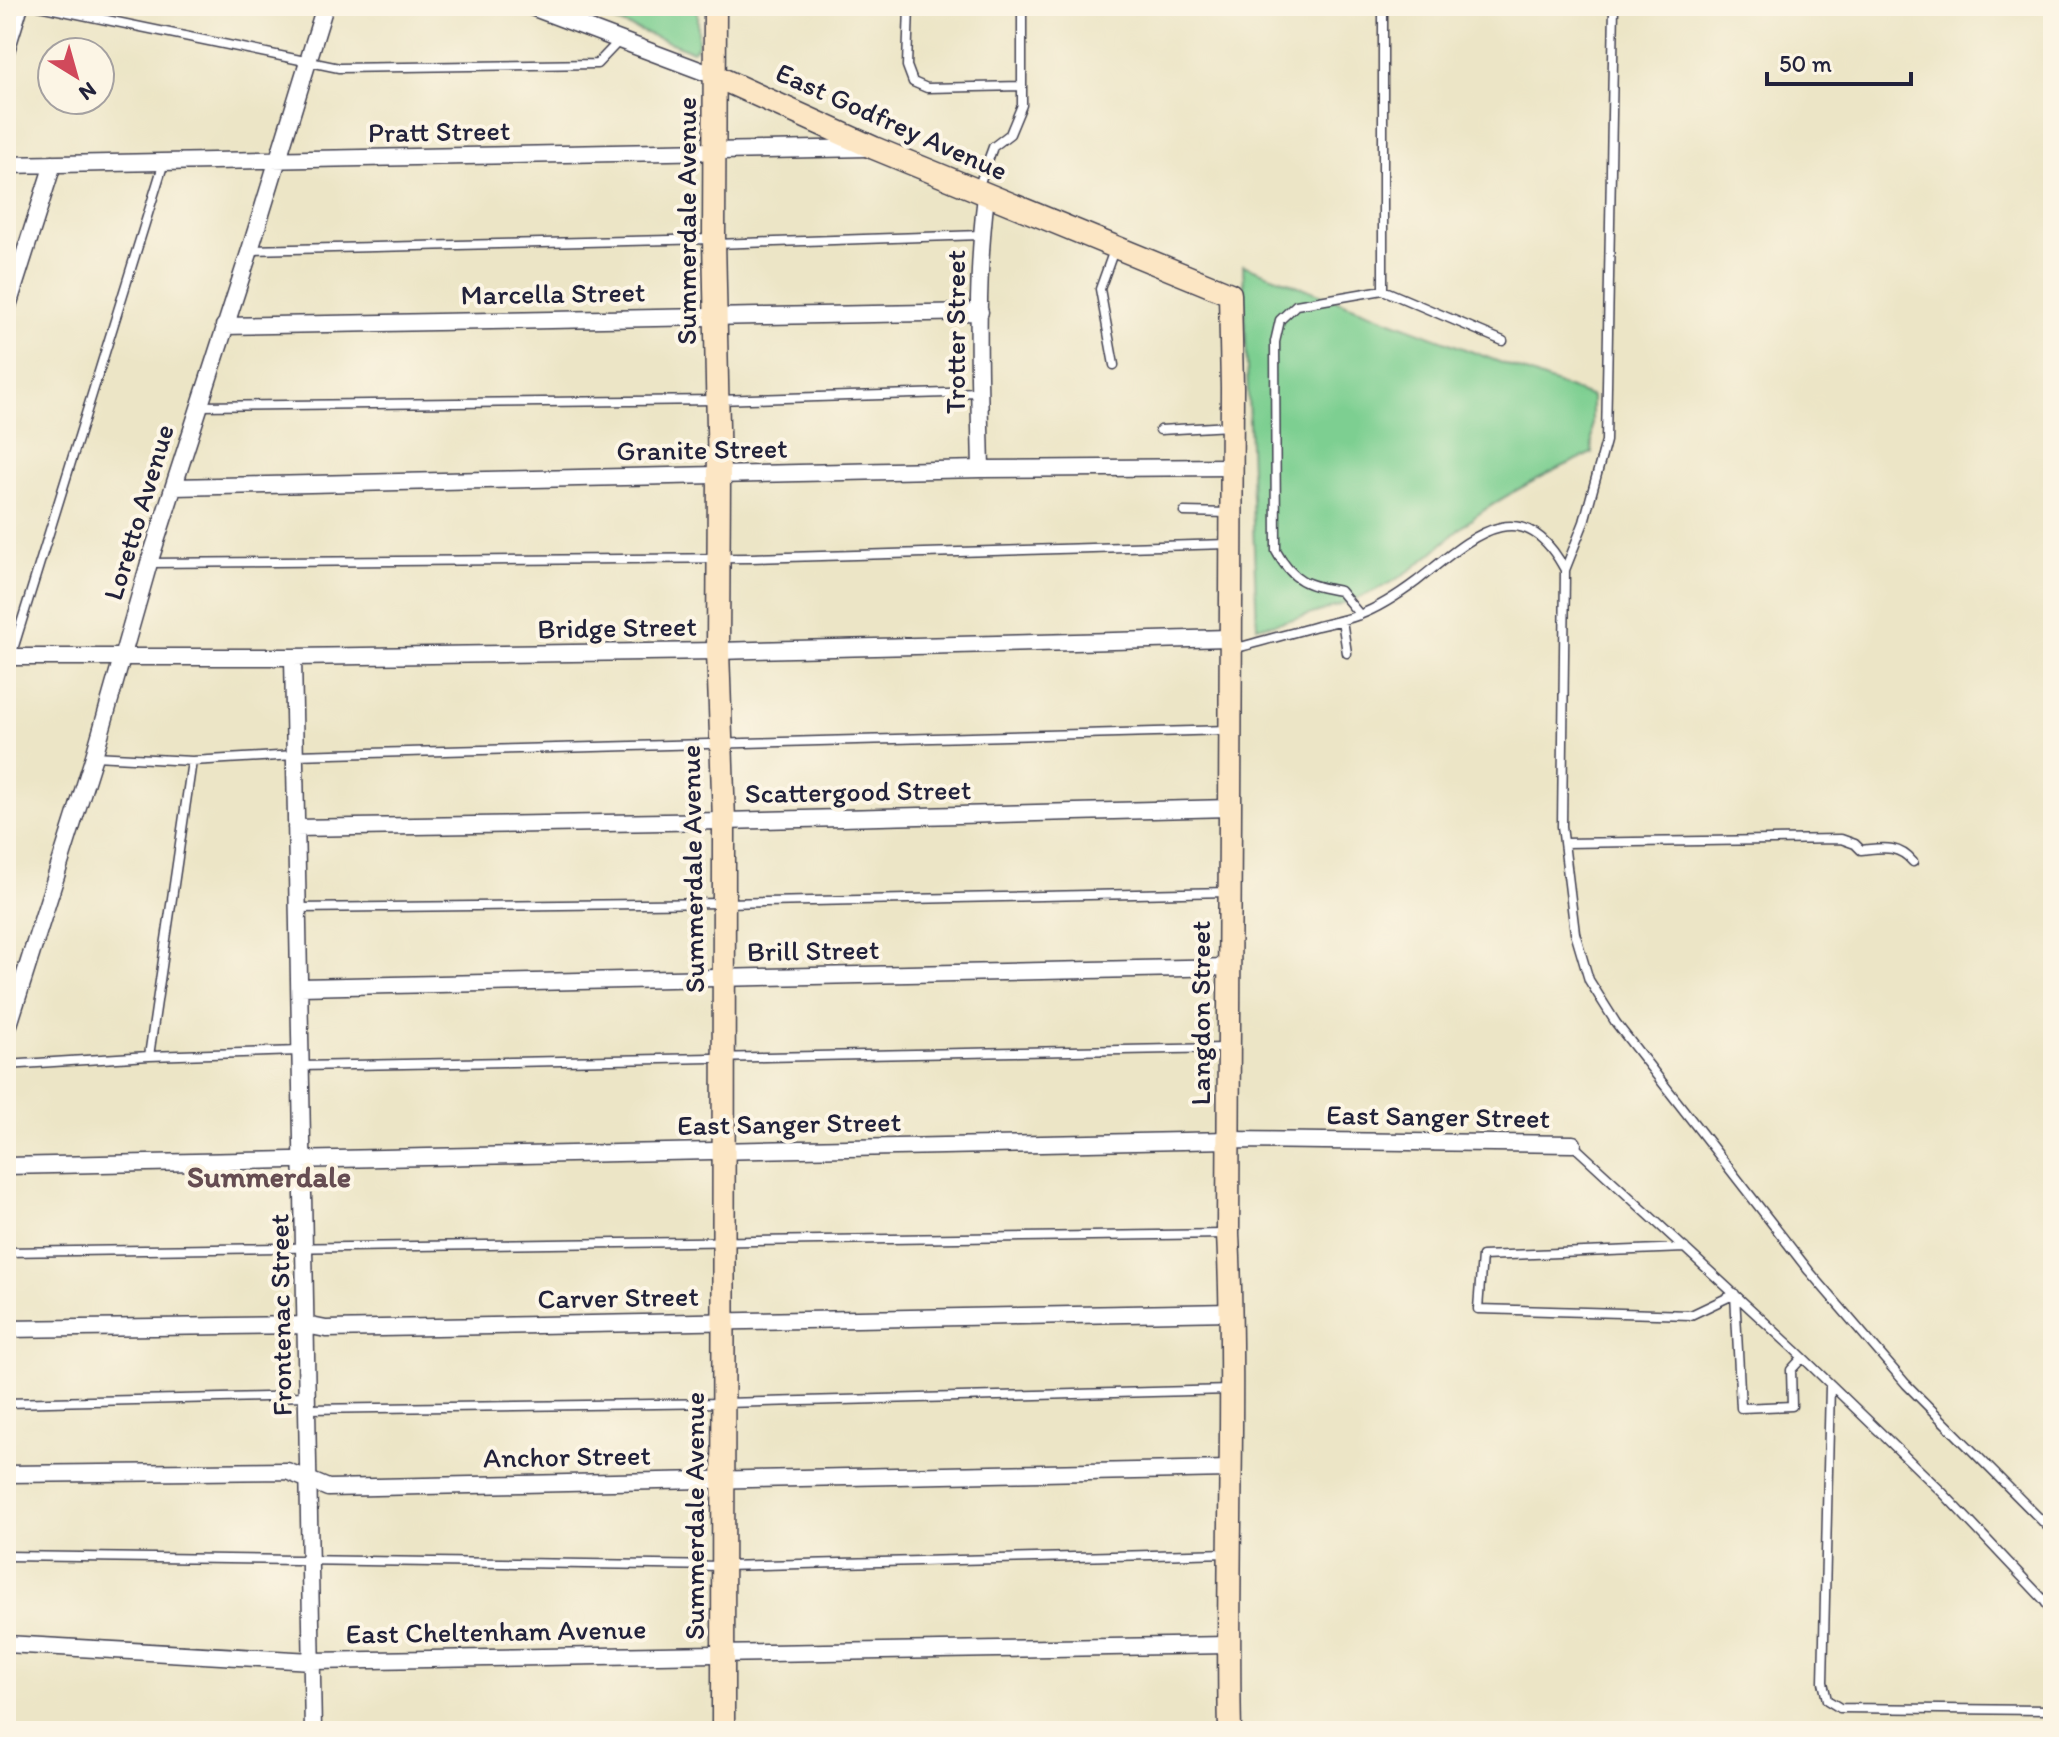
<svg xmlns="http://www.w3.org/2000/svg" width="2059" height="1737" font-family="Itim,sans-serif">
  <style>
    .green { fill: #7dcf91; stroke: #507866; stroke-width: 2 }
    .lines { fill: none; stroke-linecap: round; stroke-linejoin: round }
    .lane-casing { stroke: #403f50; stroke-width: 11 }
    .street-casing { stroke: #403f50; stroke-width: 19 }
    .secondary-casing { stroke: #403f50; stroke-width: 25 }
    .lane { stroke: #fff; stroke-width: 8 }
    .street { stroke: #fff; stroke-width: 16 }
    .secondary { stroke: #fce6c4; stroke-width: 22 }
    .labels { text-anchor: middle; stroke-width: 8; stroke-linejoin: round; paint-order: stroke }
    .street-label { font-size: 28px; fill: #22223b; stroke: #fcf5e5 }
    .neighbourhood-label { font-size: 30px; font-weight: bold; fill: #664d52; stroke: #fcf5e5 }
  </style>
  <rect width="100%" height="100%" fill="#fcf5e5"/>
  <filter id="ink" filterUnits="userSpaceOnUse"><feTurbulence type="fractalNoise" baseFrequency=".0125" numOctaves="2"/><feDisplacementMap in="SourceGraphic" scale="16" xChannelSelector="R" yChannelSelector="G"/><feConvolveMatrix kernelMatrix="1 2 1 2 8 2 1 2 1" color-interpolation-filters="sRGB"/></filter>
  <filter id="wash" filterUnits="userSpaceOnUse"><feTurbulence type="fractalNoise" baseFrequency=".006" numOctaves="4" result="noise"/><feDisplacementMap in="SourceGraphic" scale="32" xChannelSelector="R" yChannelSelector="G"/><feGaussianBlur stdDeviation="1.8" result="paint"/><feColorMatrix in="noise" values="0 0 0 0 0 0 0 0 0 0 0 0 0 0 0 0 0 1.4 0 .05"/><feComposite in="paint" operator="in"/></filter>
  <g filter="url(#wash)">
    <rect width="100%" height="100%" fill="#ece5c6"/>
    <path class="green" d="M576 6H698V46L692 51Z
      M1243 265 1592 397V453C1550 472 1510 491 1473 518 1452 534 1433 554 1412 569 1367 601 1310 617 1257 627Z"/>
  </g>
  <g filter="url(#ink)">
    <g class="lines">
      <g class="lane-casing">
        <path id="lane" d="M39 6 339 68 597 64 619 41
          M909 6 907 66 913 82 927 88 1022 86
          M1614 6 1606 441 1584 522 1565 570 1562 826 1575 933 1589 980 1616 1023 1809 1271 1846 1314 1906 1384 2053 1532
          M6 64 24 6
          M978 188 993 147 1010 134 1022 105V6
          M715 244 981 235
          M251 250 713 239
          M1383 290V6
          M1114 365 1100 289 1114 250
          M200 406 717 400 979 392
          M1160 430 1230 426
          M1184 512 1230 513
          M150 563 751 558 1228 544
          M1360 615 1340 591C1307 585 1293 582 1276 551L1275 342 1280 320 1296 305 1383 290 1503 341
          M1342 620 1347 653
          M1234 649C1261 641 1289 634 1317 626 1331 623 1346 620 1359 615 1378 608 1401 593 1417 581 1468 541 1521 486 1565 570
          M6 672 164 162
          M94 756 192 761 149 1056
          M192 761 295 755 1229 730
          M1564 843 1841 839 1855 844 1861 850C1882 848 1898 844 1913 862
          M298 908 724 903 1229 892
          M6 1065 149 1056 300 1051
          M301 1066 1225 1048
          M1573 1145 1795 1350 1943 1493 2043 1599 2053 1613
          M1685 1248 1482 1256 1478 1309 1691 1315 1735 1294 1741 1408 1792 1406 1791 1370 1802 1358
          M6 1252 1225 1234
          M1830 1385 1823 1682 1827 1700 1840 1708 2053 1710
          M6 1403 307 1396
          M307 1409 724 1403 1230 1390
          M6 1556 724 1566 1229 1553"/>
      </g>
      <g class="street-casing">
        <path id="street" d="M529 6 715 76
          M6 165 868 148
          M6 312 53 164
          M224 326 980 312
          M981 469C979 378 975 286 986 196
          M174 487 981 469 1230 467
          M6 657H293L718 651 1229 638
          M293 657 313 1731
          M296 828 724 821 1230 808
          M300 987 1231 967
          M6 1034 94 756 149 563 250 250 325 6
          M6 1166 1229 1140 1573 1144
          M6 1329 306 1325 326 1329 1232 1312
          M6 1474 287 1471 328 1488 1229 1469
          M6 1644 312 1661 1228 1645"/>
      </g>
      <g class="secondary-casing">
        <path id="secondary" d="M715 6 714 239 719 475 718 651 724 821 723 1731
          M715 76 874 148 1230 294 1232 388 1228 1234C1236 1399 1226 1565 1230 1731"/>
      </g>
      <use href="#lane" class="lane"/>
      <use href="#street" class="street"/>
      <use href="#secondary" class="secondary"/>
    </g>
  </g>
  <g class="labels">
    <g class="street-label">
      <text transform="translate(892 121) rotate(24)" y="10">East Godfrey Avenue</text>
      <text transform="translate(439 131) rotate(-1)" y="10">Pratt Street</text>
      <text transform="translate(686 221) rotate(-90)" y="10">Summerdale Avenue</text>
      <text transform="translate(553 293) rotate(-1)" y="10">Marcella Street</text>
      <text transform="translate(955 332) rotate(-90)" y="10">Trotter Street</text>
      <text transform="translate(702 449) rotate(-1)" y="10">Granite Street</text>
      <text transform="translate(138 512) rotate(-73)" y="10">Loretto Avenue</text>
      <text transform="translate(617 627) rotate(-1)" y="10">Bridge Street</text>
      <text transform="translate(858 791) rotate(-1)" y="10">Scattergood Street</text>
      <text transform="translate(692 869) rotate(-91)" y="10">Summerdale Avenue</text>
      <text transform="translate(813 950) rotate(-1)" y="10">Brill Street</text>
      <text transform="translate(1200 1013) rotate(-90)" y="10">Langdon Street</text>
      <text transform="translate(1438 1116) rotate(1)" y="10">East Sanger Street</text>
      <text transform="translate(789 1123) rotate(-1)" y="10">East Sanger Street</text>
      <text transform="translate(618 1297) rotate(-1)" y="10">Carver Street</text>
      <text transform="translate(280 1315) rotate(-91)" y="10">Frontenac Street</text>
      <text transform="translate(567 1456) rotate(-1)" y="10">Anchor Street</text>
      <text transform="translate(694 1516) rotate(-90)" y="10">Summerdale Avenue</text>
      <text transform="translate(496 1631) rotate(-1)" y="10">East Cheltenham Avenue</text>
    </g>
    <g class="neighbourhood-label">
      <text x="269" y="1187">Summerdale</text>
    </g>
  </g>
  <rect width="2059" height="1737" fill="none" stroke="#fcf5e5" stroke-width="32"/>
  <g transform="translate(76 76) rotate(143)"><circle r="38" fill="#fcf5e5" stroke="#a5a1a1" stroke-width="2"/>
  <path d="M0-6L14 30L0 20L-14 30Z" fill="#d1495b"/>
  <text y="-12" font-size="22" font-weight="bold" text-anchor="middle" fill="#22223b">N</text>
  </g>
  <path d="M1767 72v12h144v-12" fill="none" stroke="#22223b" stroke-width="4"/>
  <text x="1779" y="72" font-size="24" fill="#22223b" stroke="#fcf5e5" stroke-width="6" paint-order="stroke">50 m</text>
</svg>
